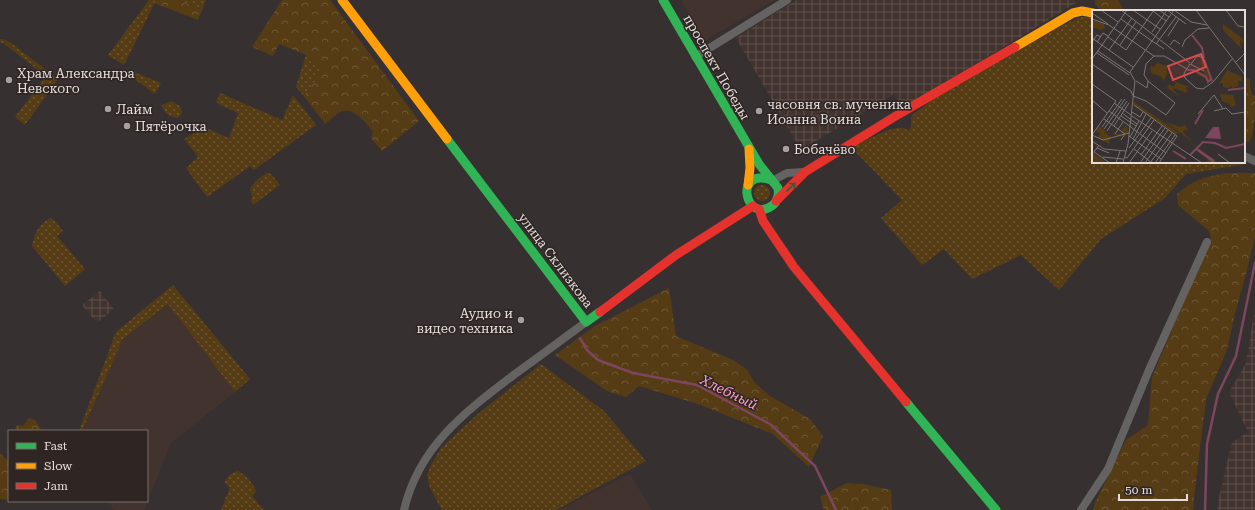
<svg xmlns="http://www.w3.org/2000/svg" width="1255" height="510" font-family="'Roboto Serif',serif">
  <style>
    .built { fill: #42332f }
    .industrial { fill: url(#industrial-grid) }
    .grass { fill: url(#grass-dots) }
    .forest { fill: url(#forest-crowns) }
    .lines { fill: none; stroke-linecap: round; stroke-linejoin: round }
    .stream { stroke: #7d465e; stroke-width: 2.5 }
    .street { stroke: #656262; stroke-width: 8 }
    .fast { stroke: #30b455; stroke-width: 9 }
    .slow { stroke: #ff9f0a; stroke-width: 9 }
    .jam { stroke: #e5322d; stroke-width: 9 }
    .oneway { stroke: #2f5e37 }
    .poi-dot { fill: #a6a19f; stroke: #2f2523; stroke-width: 1.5 }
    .labels { text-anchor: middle; stroke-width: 3; stroke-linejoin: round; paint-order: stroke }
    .street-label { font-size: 13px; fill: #e3dddb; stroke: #2f2523 }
    .poi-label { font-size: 13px; fill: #e3dddb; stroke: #2f2523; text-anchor: start }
    .water-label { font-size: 14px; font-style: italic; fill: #fda1c8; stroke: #2f2523 }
    .inset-river { fill: none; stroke: #7d465e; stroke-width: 2 }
    .inset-road { fill: none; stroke: #7b7674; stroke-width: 1 }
    .view { fill: #d94c4c; fill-opacity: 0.15; stroke: #d94c4c; stroke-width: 2 }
    .inset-edge { fill: none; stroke: #e3dddb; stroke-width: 2 }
  </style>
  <defs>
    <pattern id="industrial-grid" width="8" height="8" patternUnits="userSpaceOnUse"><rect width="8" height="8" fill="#42332f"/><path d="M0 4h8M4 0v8" fill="none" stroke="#5d504d"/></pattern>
    <pattern id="grass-dots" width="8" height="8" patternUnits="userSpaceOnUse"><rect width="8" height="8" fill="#563c14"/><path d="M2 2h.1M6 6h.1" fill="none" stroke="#6e5836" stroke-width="1.8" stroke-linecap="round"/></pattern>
    <pattern id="forest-crowns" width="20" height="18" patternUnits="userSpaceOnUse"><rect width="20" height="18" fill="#563c14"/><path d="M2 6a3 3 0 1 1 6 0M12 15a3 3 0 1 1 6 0" fill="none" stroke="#6e5836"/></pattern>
  </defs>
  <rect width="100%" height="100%" fill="#363130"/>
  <path class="built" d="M681 0H775L704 41Z
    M169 304 235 392 171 443 144 510H114L108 501H147V431H82L123 339Z
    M630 474 652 510H559Z"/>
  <path class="industrial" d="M796 0H1074L1076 3 903 108 894 94 801 150 736 38Z
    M100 291 114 309 97 323 82 305Z
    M1255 308V510H1217L1219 497 1232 442 1248 432 1229 392 1246 363Z"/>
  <path class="grass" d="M149 0H156L124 65 108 55Z
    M178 0H206L202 10Z
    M1081 17H1088L1093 18V162H1243L1246 164 1186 174 1165 198 1101 239 1059 290 1021 255 972 279 944 249 922 265 881 218 902 200 852 148C863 142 890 126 903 128 905 128 907 130 909 131L911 126V116L936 97 1059 27Z
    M0 39H3L11 43 58 79 25 125 15 117 46 76 3 43 0 42Z
    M306 55 323 71 304 96 296 87Z
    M129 70 161 83 155 94 130 76Z
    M220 93 282 120 293 95 316 125 254 170 250 166 207 197 186 168 198 157 184 139 204 127 229 138 238 113 216 103Z
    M171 101 180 106 182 113 178 118C169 116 164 114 162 105Z
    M267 173 271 174 280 185 253 205 251 200 252 196 250 190C253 182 259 178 267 173Z
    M754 193a8 8 0 1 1 16 0a8 8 0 1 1-16 0Z
    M51 218 55 221 63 231 57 236 85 269 65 286 32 246C35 233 38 224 51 218Z
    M173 285 250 379 235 392 168 304 123 339 82 431H79L116 332Z
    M541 364 604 411 646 461 556 510H442L430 488 427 475 432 463 441 448 480 412Z
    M238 471C246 475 253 483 256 491L252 496 264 510H221L230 487 225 483C226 477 232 472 238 471Z"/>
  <path class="forest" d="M156 0H178L202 10 198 20 154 3Z
    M282 0H330L419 121 382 151 371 138 373 131C366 123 352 105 340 112 335 115 330 120 325 124L304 96 323 71 306 55 279 44 273 56 252 47Z
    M1095 0H1118L1124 11H1102L1095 4Z
    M1244 76 1250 80V87L1252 95 1255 96C1255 108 1255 135 1249 142L1244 141Z
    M1227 173H1255V236L1246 274 1235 313 1227 350 1206 399 1195 489 1193 510H1093L1095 503 1126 440 1148 425 1152 377 1211 238 1209 231 1178 205 1177 194C1195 179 1205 177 1227 173Z
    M669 288 676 336 733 360 747 370 755 383 770 396 810 419 823 436 809 467 773 434 698 404 639 386 626 397 607 391 555 355 595 326Z
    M29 418 35 420 42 431H15L17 425 23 426Z
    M0 453 9 462V500L0 499Z
    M847 483 863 484 891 490 892 510H824L820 497Z"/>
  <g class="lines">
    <path class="stream" d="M580 338 587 350 598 360 633 373 697 385 770 424 815 466 836 510
      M1205 510 1207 444 1218 394 1236 356 1255 263"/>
    <path class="street" d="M695 57 787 0
      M1244 156 1255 161
      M772 181 787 173 805 172
      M404 510C419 446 465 412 515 374 539 357 563 339 586 322
      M1081 510 1108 469 1149 370 1207 242"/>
    <path class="fast" d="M663 0 759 164 778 188C779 194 778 200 773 205 746 226 732 167 771 180
      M447 139 586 322 600 312
      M906 402 996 510"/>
    <path class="slow" d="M342 0 447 139
      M1015 47 1073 13 1082 11 1093 13
      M748 185 750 168 749 149"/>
    <path class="jam" d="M776 201 805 172 899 114 1015 47
      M759 209 763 221 794 267 906 402
      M600 312 676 255 753 206"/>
  </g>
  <defs><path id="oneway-shaft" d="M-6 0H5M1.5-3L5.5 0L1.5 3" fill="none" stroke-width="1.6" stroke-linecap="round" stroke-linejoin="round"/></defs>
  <use class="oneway" href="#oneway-shaft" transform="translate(791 187) rotate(-43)"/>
  <g class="poi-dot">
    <circle cx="9" cy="80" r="4"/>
    <circle cx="108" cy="109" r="4"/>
    <circle cx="759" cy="111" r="4"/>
    <circle cx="127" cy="126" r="4"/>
    <circle cx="786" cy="149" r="4"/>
    <circle cx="521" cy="320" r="4"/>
  </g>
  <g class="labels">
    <g class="street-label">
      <text transform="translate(717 67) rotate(60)" y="5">проспект Победы</text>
      <text transform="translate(556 260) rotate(53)" y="5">улица Склизкова</text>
    </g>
    <g class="poi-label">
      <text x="17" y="78">Храм Александра<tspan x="17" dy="15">Невского</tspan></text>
      <text x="767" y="109">часовня св. мученика<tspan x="767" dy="15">Иоанна Воина</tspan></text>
      <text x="116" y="114">Лайм</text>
      <text x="135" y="131">Пятёрочка</text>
      <text x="794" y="154">Бобачёво</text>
      <text x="513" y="318" text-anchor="end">Аудио и<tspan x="513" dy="15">видео техника</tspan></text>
    </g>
    <g class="water-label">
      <text transform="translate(729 392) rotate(26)" y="5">Хлебный</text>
    </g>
  </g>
  <g transform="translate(1092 10)">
    <rect width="153" height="153" fill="#363130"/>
    <path d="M34 115 37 123 27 126 12 122 19 127 17 134 6 127 9 124 4 121 7 116 17 124H30L29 121ZM0 138 2 144 15 153H0Z" fill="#563c14"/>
    <path d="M131 14 151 29V34L148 29 149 38 131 20ZM111 48 113 60 117 59 115 61 120 72 106 65 103 61 112 64 109 50ZM65 53 75 56V65L71 71 70 67 59 63 58 56 62 57ZM135 60 150 67V71H146V76L140 78 139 75 137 78 131 77V73L127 74ZM80 70 97 77 93 78 96 80 94 83 82 78 81 80 90 88 75 78 77 74 81 77 84 73ZM42 92 87 123 83 124 41 94ZM73 112 89 117 93 115 96 120 93 121 94 118 91 122 100 131ZM89 125 119 148 127 153H114L117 148Z" fill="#563c14"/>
    <path d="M135 61 145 67V73L140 76 129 71ZM128 84 141 85 144 95 139 97 138 94 130 91Z" fill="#563c14"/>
    <path d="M0 10 12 14 13 18 9 20 0 17Z" fill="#563c14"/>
    <path d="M121 117H127L129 129 113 128Z" fill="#7d465e"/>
    <path class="inset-river" d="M100 25 110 38 112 48M112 49 120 71M95 60H102L114 67 116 72 119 69M136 80 153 78M103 114 111 100M104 139 123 153M105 139 121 150V153M81 141 94 149M98 145 111 132 123 133 134 138 153 134"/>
    <path class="inset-road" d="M9 0 26 12M29 0 98 53M41 0 68 19M67 0 77 7M75 0 94 14M82 0 99 12 115 15M104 0 153 65M134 0 146 16 153 17M61 1 74 11M0 3 16 14M0 9 17 15 62 46H72L95 59M29 9 60 31M60 22 75 0M76 26 87 9M16 27 34 40 62 0M0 28 41 57M60 31 72 39M0 32 5 25 9 27M5 32 11 23 16 26M64 34 84 7M28 35 44 12M78 35 82 30 88 34M90 37 93 30 106 19 117 18M17 40 40 8M6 41 38 63M5 43 37 65M0 49 35 0M144 52 153 43M0 54 39 81 41 86 54 91 74 105 83 93 56 71 52 65 54 54 62 46M98 54 92 63 93 68 104 78 111 79 121 72 140 49M98 54 112 61M99 54 105 46 112 48M44 71 55 78 56 71M0 74 24 91 0 125 11 130 37 123M0 90 15 103M22 93 39 105M42 95 85 126 67 153M17 101 74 143M122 101 134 98 140 104 153 102M40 102 48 107 51 102M30 103 45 114M106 104 122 85 131 99M29 106 44 116M40 106 110 153M12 109 33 124 29 130M22 116 37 93M10 117 30 89M12 119 33 89M15 121 35 91M23 124 31 112M37 126 69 149M38 127 47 111M41 129 54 104M0 131 12 139 34 141M7 135 2 142 18 153M5 138 17 143M37 138 59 108M42 139 60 153M126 144 138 153M49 145 70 116M11 147 31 149M33 147 35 148 62 110M24 153 28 141M31 153 36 134 43 71 38 62 82 0M37 153 60 121M48 153 73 118M53 153 76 120M58 153 80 123M63 153 83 125"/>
    <path class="view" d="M109 44 114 57 81 70 76 56Z"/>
    <rect width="153" height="153" class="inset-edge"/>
  </g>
  <rect x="8" y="430" width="140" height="72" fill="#2f2523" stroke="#776f6d"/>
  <rect x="16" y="443" width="20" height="6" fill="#30b455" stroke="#776f6d"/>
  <text x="44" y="450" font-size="12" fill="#e3dddb">Fast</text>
  <rect x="16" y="463" width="20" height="6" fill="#ff9f0a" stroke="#776f6d"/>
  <text x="44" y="470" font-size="12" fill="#e3dddb">Slow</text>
  <rect x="16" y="483" width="20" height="6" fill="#e5322d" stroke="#776f6d"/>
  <text x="44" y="490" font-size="12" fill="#e3dddb">Jam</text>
  <path d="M1119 494v6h68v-6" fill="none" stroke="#e3dddb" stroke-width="2"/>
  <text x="1125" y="494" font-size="12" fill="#e3dddb" stroke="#2f2523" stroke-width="3" paint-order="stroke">50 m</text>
</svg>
